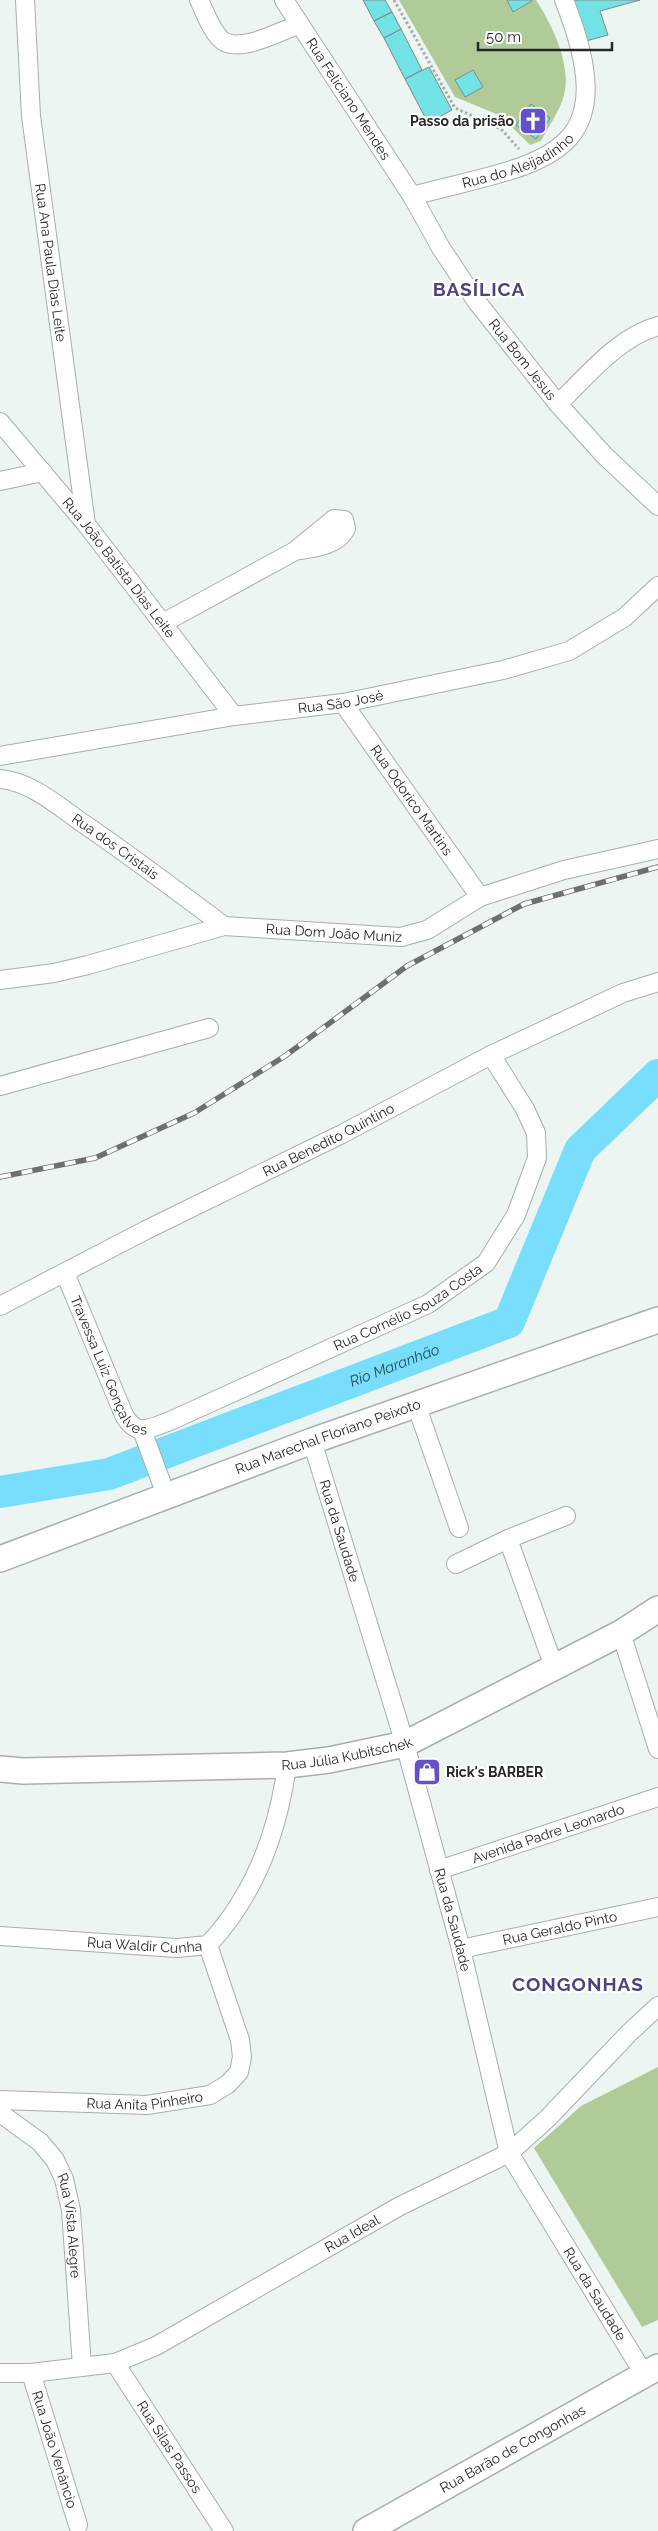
<svg xmlns="http://www.w3.org/2000/svg" width="658" height="2531" font-family="Raleway,sans-serif">
  <style>
    .green { fill: #b0cb98 }
    .lines { fill: none; stroke-linecap: round; stroke-linejoin: round }
    .river { stroke: #78defb; stroke-width: 32 }
    .building { fill: #72e3e5; stroke: #818989 }
    .street-casing { stroke: #a7aeac; stroke-width: 20 }
    .secondary-casing { stroke: #a7aeac; stroke-width: 28 }
    .path { stroke: #a7adab; stroke-width: 3; stroke-dasharray: 2.5 2.5; stroke-linecap: butt }
    .street { stroke: #fff; stroke-width: 18 }
    .secondary { stroke: #fff; stroke-width: 25 }
    .rail-casing { stroke: #6c716f; stroke-width: 5.5 }
    .rail { stroke: #fff; stroke-width: 4; stroke-dasharray: 11; stroke-linecap: butt }
    .labels { text-anchor: middle; stroke-width: 4.5; stroke-linejoin: round; paint-order: stroke }
    .street-label { font-size: 14px; fill: #252827; stroke: #fff }
    .poi-label { font-size: 14px; font-weight: bold; fill: #252827; stroke: #fff; text-anchor: end }
    .water-label { font-size: 15px; font-style: italic; fill: #214e5b; stroke: #fff }
    .district-label { font-size: 19px; font-weight: bold; letter-spacing: 1px; fill: #4a4582; stroke: #fff }
  </style>
  <rect width="100%" height="100%" fill="#edf5f2"/>
  <path class="green" d="M399 0H536C552 24 572 66 564 95 560 111 548 127 541 141L530 145 501 116 455 97Z
    M658 2067V2320L642 2327 534 2148 581 2106Z"/>
  <g class="lines">
    <path class="river" id="s1" d="M0 1492 109 1474 509 1322 580 1150 658 1075"/>
  </g>
  <path class="building" d="M363 0H385L392 12 374 21Z
    M507 0H531L532 1 513 12Z
    M573 0H640L600 11 608 35 586 41Z
    M392 12 401 29 384 38 374 21Z
    M401 29 422 70 405 79 384 38Z
    M429 67 452 110 428 123 405 79Z
    M473 70 483 87 465 97 455 80Z
    M531 104 550 118 536 139 516 125Z"/>
  <g class="lines">
    <g class="street-casing">
      <g id="street">
        <path id="s2" d="M25 0 31 116 86 524"/>
        <path d="M199 0C205 12 212 33 223 41 241 53 280 31 298 25"/>
        <path id="s3" d="M284 0 412 196 441 248 477 302 558 404 604 455 658 506"/>
        <path id="s4" d="M412 196C539 162 629 163 564 0"/>
        <path d="M558 404C587 376 618 337 658 326"/>
        <path id="s5" d="M0 422 86 524 234 716"/>
        <path d="M0 481 43 472"/>
        <path d="M163 623 295 551 334 519 344 520 346 528C339 546 312 548 295 551"/>
        <path id="s6" d="M343 703 480 897"/>
        <path id="s7" d="M0 756 234 716 343 703 503 670 569 651 625 617 658 586"/>
        <path id="s8" d="M0 779C32 782 58 806 84 824 131 856 177 891 224 926"/>
        <path id="s9" d="M0 980 54 973 88 965 224 926 401 937 427 930 480 897 564 870 658 849"/>
        <path d="M0 1086 209 1028"/>
        <path id="s10" d="M65 1273 124 1415C137 1438 150 1428 170 1421L428 1304 486 1263 516 1215 537 1158 536 1133 525 1109 491 1055"/>
        <path id="s11" d="M0 1306 146 1230 342 1134 491 1055 623 993 658 982"/>
        <path d="M416 1404 459 1528"/>
        <path d="M142 1430 166 1495"/>
        <path id="s12" d="M312 1441 405 1744 461 1949 509 2153 644 2374"/>
        <path d="M456 1564 508 1539"/>
        <path d="M621 1633 658 1749"/>
        <path d="M554 1667 508 1539 566 1516"/>
        <path id="s13" d="M439 1870 658 1797"/>
        <path id="s14" d="M0 1936 177 1948 208 1945C255 1895 278 1832 287 1765"/>
        <path id="s15" d="M461 1949 658 1907"/>
        <path id="s16" d="M0 2100 147 2105 210 2095 228 2084 239 2072 242 2057 240 2040 208 1945"/>
        <path id="s17" d="M0 2113 40 2142 55 2160 64 2179 71 2210 82 2366"/>
        <path id="s18" d="M115 2363 224 2531"/>
        <path id="s19" d="M0 2373H31L115 2363 156 2346 400 2206 509 2153 548 2118 628 2034 658 2006"/>
        <path id="s20" d="M31 2373 78 2525"/>
      </g>
    </g>
    <g class="secondary-casing">
      <g id="secondary">
        <path id="s21" d="M0 1559 312 1441 658 1320"/>
        <path id="s22" d="M0 1769 23 1771 287 1765 329 1760 405 1744 621 1633 658 1609"/>
        <path id="s23" d="M366 2531 658 2367"/>
      </g>
    </g>
    <path class="path" d="M394 0 455 108 501 129 519 149"/>
    <use href="#street" class="street"/>
    <use href="#secondary" class="secondary"/>
    <g class="rail-casing">
      <path id="rail" d="M0 1177 95 1158 194 1113 285 1056 407 966 524 904 658 867"/>
    </g>
    <use href="#rail" class="rail"/>
  </g>
  <defs>
    <g id="church-square" transform="scale(1.4375)"><rect x="-9" y="-9" width="18" height="18" rx="4" fill="#6451ca" stroke="#fff"/><path d="M-1.2-6h2.4v3.5h3.3v2.4h-3.3V6h-2.4V-.1h-3.3v-2.4h3.3Z" fill="#fff"/></g>
    <g id="shop-square" transform="scale(1.4375)"><rect x="-9" y="-9" width="18" height="18" rx="4" fill="#6451ca" stroke="#fff"/><path d="M-5-2.5h2.3a2.7 3.5 0 0 1 5.4 0H5L5.5 6h-11ZM-1.5-2.5h3a1.5 2.3 0 0 0-3 0Z" fill="#fff"/></g>
  </defs>
  <g fill-rule="evenodd">
    <use href="#church-square" x="533" y="121"/>
    <use href="#shop-square" x="427" y="1772"/>
  </g>
  <g class="labels">
    <g class="street-label">
      <text dy="5" stroke="none"><textPath href="#s3" startOffset="118">Rua Feliciano Mendes</textPath></text>
      <text dy="5" stroke="none"><textPath href="#s4" startOffset="112">Rua do Aleijadinho</textPath></text>
      <text dy="5" stroke="none"><textPath href="#s2" startOffset="264">Rua Ana Paula Dias Leite</textPath></text>
      <text dy="5" stroke="none"><textPath href="#s3" startOffset="432">Rua Bom Jesus</textPath></text>
      <text dy="5" stroke="none"><textPath href="#s5" startOffset="188">Rua João Batista Dias Leite</textPath></text>
      <text dy="5" stroke="none"><textPath href="#s7" startOffset="345">Rua São José</textPath></text>
      <text dy="5" stroke="none"><textPath href="#s6" startOffset="119">Rua Odorico Martins</textPath></text>
      <text dy="5" stroke="none"><textPath href="#s8" startOffset="135">Rua dos Cristais</textPath></text>
      <text dy="5" stroke="none"><textPath href="#s9" startOffset="341">Rua Dom João Muniz</textPath></text>
      <text dy="5" stroke="none"><textPath href="#s11" startOffset="368">Rua Benedito Quintino</textPath></text>
      <text dy="5" stroke="none"><textPath href="#s10" startOffset="471">Rua Cornélio Souza Costa</textPath></text>
      <text dy="5" stroke="none"><textPath href="#s10" startOffset="104">Travessa Luiz Gonçalves</textPath></text>
      <text dy="5" stroke="none"><textPath href="#s21" startOffset="350">Rua Marechal Floriano Peixoto</textPath></text>
      <text dy="5" stroke="none"><textPath href="#s12" startOffset="94">Rua da Saudade</textPath></text>
      <text dy="5" stroke="none"><textPath href="#s22" startOffset="348">Rua Júlia Kubitschek</textPath></text>
      <text dy="5" stroke="none"><textPath href="#s13" startOffset="115">Avenida Padre Leonardo</textPath></text>
      <text dy="5" stroke="none"><textPath href="#s12" startOffset="499">Rua da Saudade</textPath></text>
      <text dy="5" stroke="none"><textPath href="#s15" startOffset="101">Rua Geraldo Pinto</textPath></text>
      <text dy="5" stroke="none"><textPath href="#s14" startOffset="145">Rua Waldir Cunha</textPath></text>
      <text dy="5" stroke="none"><textPath href="#s16" startOffset="145">Rua Anita Pinheiro</textPath></text>
      <text dy="5" stroke="none"><textPath href="#s17" startOffset="141">Rua Vista Alegre</textPath></text>
      <text dy="5" stroke="none"><textPath href="#s19" startOffset="386">Rua Ideal</textPath></text>
      <text dy="5" stroke="none"><textPath href="#s12" startOffset="904">Rua da Saudade</textPath></text>
      <text dy="5" stroke="none"><textPath href="#s18" startOffset="100">Rua Silas Passos</textPath></text>
      <text dy="5" stroke="none"><textPath href="#s20" startOffset="80">Rua João Venâncio</textPath></text>
      <text dy="5" stroke="none"><textPath href="#s23" startOffset="168">Rua Barão de Congonhas</textPath></text>
    </g>
    <g class="poi-label">
      <text x="514" y="126">Passo da prisão</text>
      <text x="446" y="1777" text-anchor="start">Rick's BARBER</text>
    </g>
    <g class="water-label">
      <text dy="5" stroke="none"><textPath href="#s1" startOffset="416">Rio Maranhão</textPath></text>
    </g>
    <g class="district-label">
      <text x="479" y="296">BASÍLICA</text>
      <text x="578" y="1991">CONGONHAS</text>
    </g>
  </g>
  <path d="M478 42v8h134v-8" fill="none" stroke="#252827" stroke-width="2.5"/>
  <text x="486" y="42" font-size="15" fill="#252827" stroke="#ffffff" stroke-width="4" paint-order="stroke">50 m</text>
</svg>
